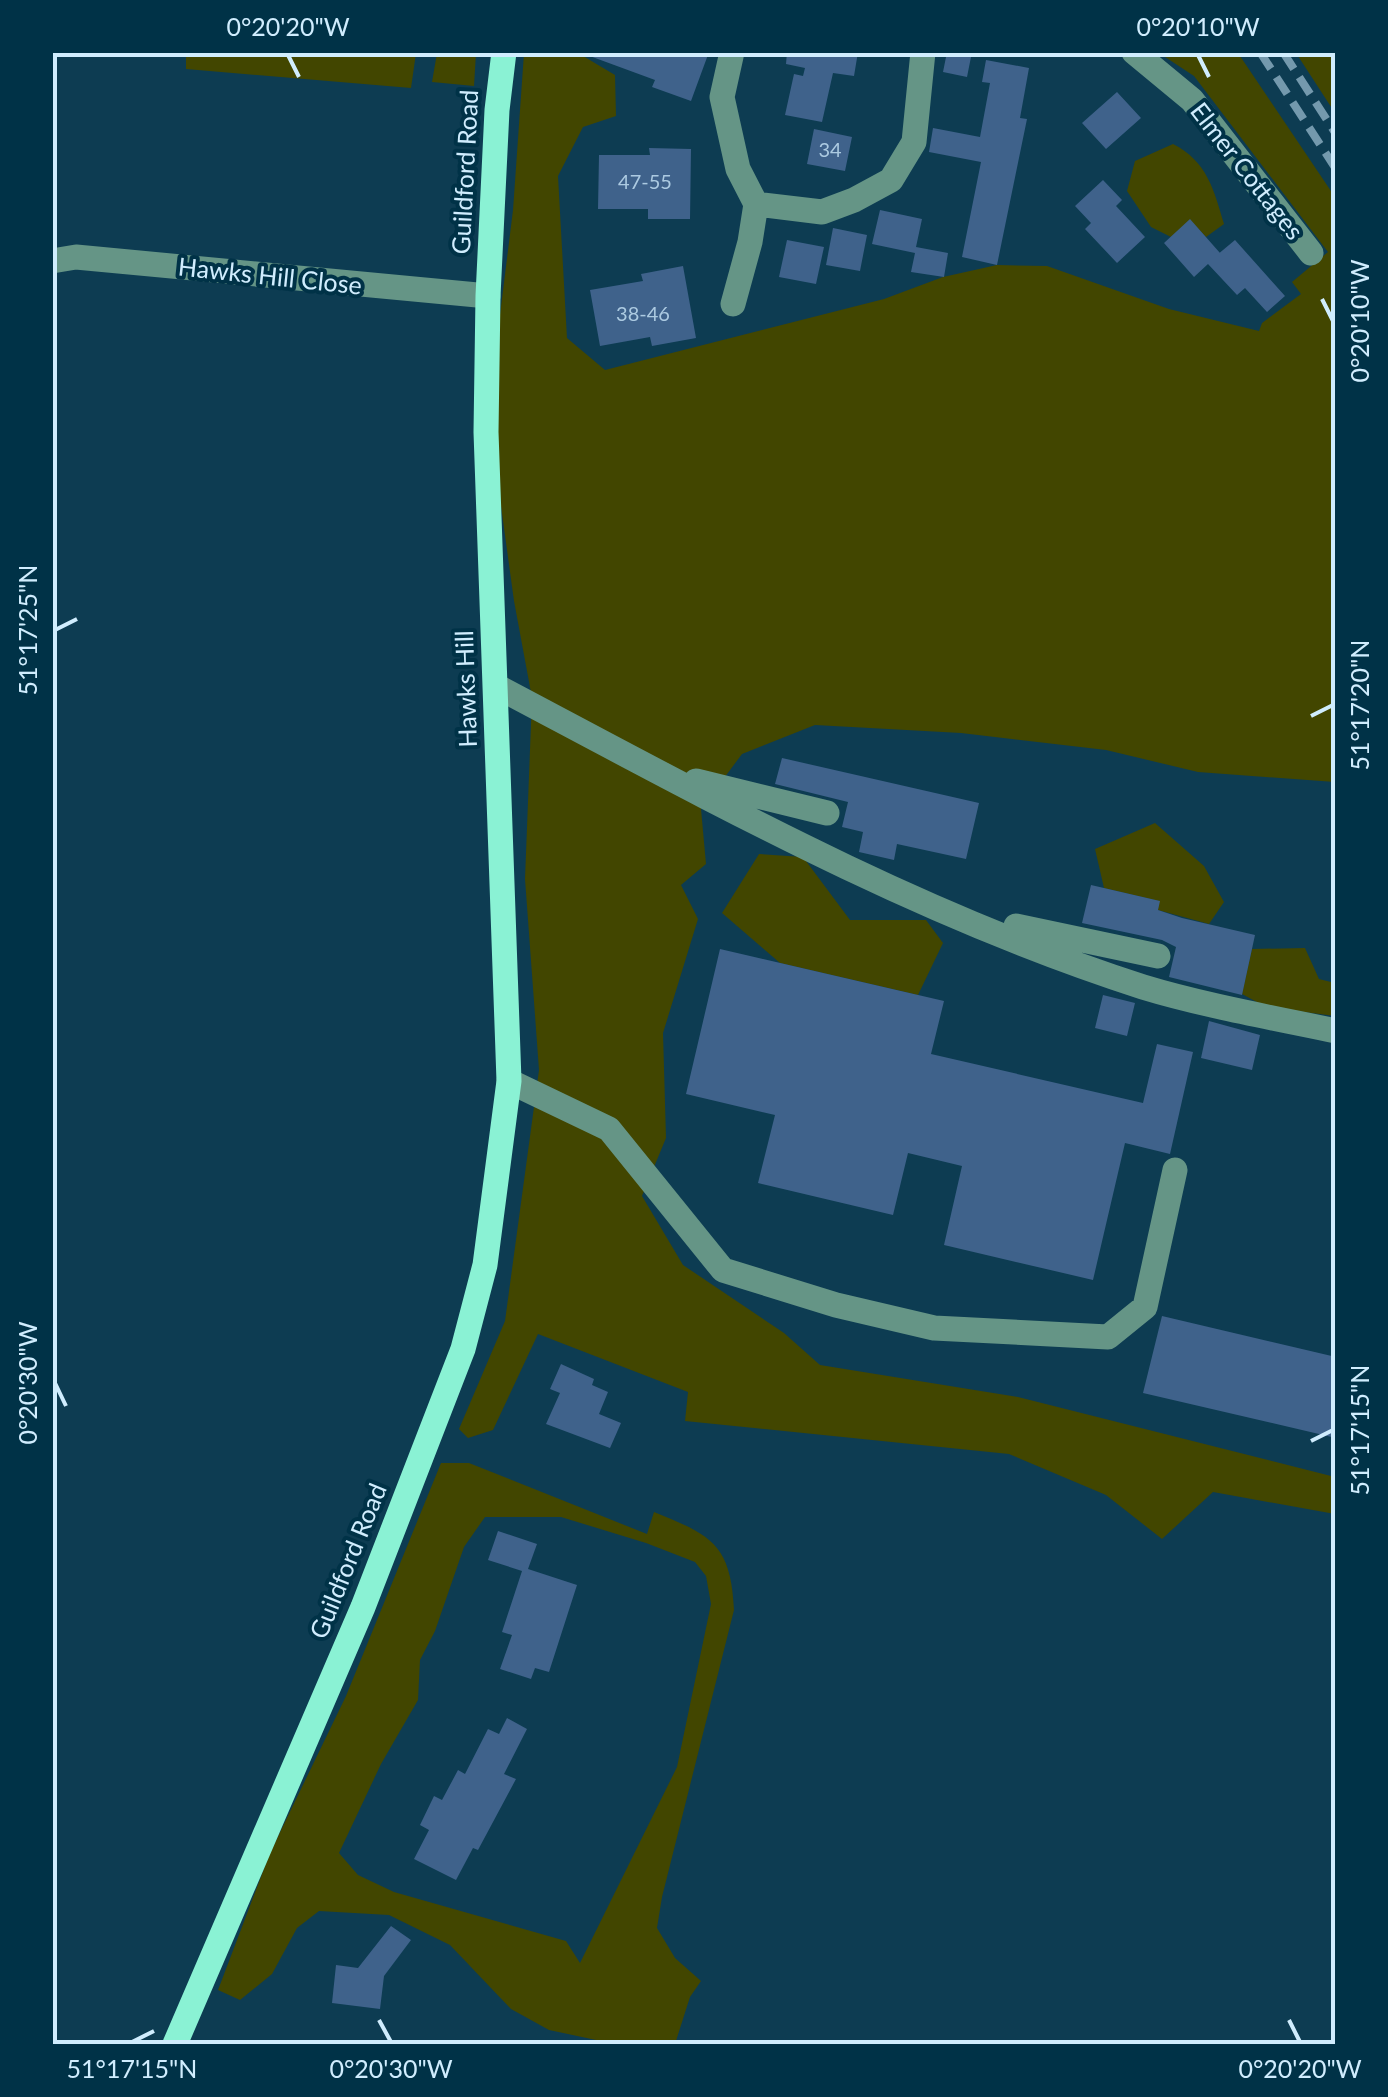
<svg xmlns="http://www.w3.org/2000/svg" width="1388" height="2097" font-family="Lato,sans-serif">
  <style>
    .green { fill: #424600; fill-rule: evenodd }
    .building { fill: #3f628b }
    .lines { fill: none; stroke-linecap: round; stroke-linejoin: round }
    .minor { stroke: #659586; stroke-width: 25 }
    .major { stroke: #8af2d4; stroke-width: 25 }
    .rail { stroke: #7499ad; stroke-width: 8; stroke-dasharray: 20 10; stroke-linecap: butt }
    .ticks { fill: none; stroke: #d0edfe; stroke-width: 4 }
    .labels { text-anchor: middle; stroke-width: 8; stroke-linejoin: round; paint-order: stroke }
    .number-label { font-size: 20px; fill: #accae1 }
    .street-label { font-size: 25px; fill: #d0edfe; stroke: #003247 }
    .neatline { fill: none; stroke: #d0edfe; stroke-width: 4 }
    .ticks-label { font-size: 25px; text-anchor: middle; fill: #d0edfe }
  </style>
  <rect width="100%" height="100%" fill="#0d3c52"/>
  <path class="green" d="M186 53V52L416 53 411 88 186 69Z
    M437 53H476L474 86 432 82Z
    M524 53H578L615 75 616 116 583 127 558 176 567 338 605 370 884 299 943 277 997 265 1047 266 1169 309 1259 331 1262 323 1301 294 1292 282 1328 252 1194 76 1159 53H1238L1335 197V782L1198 772 1106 750 961 733 815 725 742 754 701 809 706 864 681 885 698 919 663 1033 666 1138 642 1196 683 1265 784 1333 820 1365 1018 1397 1335 1477V1514L1213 1492 1162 1539 1106 1495 1009 1454 685 1421 688 1392 538 1334 493 1430 468 1438 459 1429 505 1321 539 1070 525 879 532 698 514 601 494 455 497 339 513 210Z
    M1296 53H1335V113Z
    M1173 144C1207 161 1214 190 1224 224L1206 237 1190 220 1171 237 1151 227 1127 191 1135 161Z
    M1155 823 1204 866 1224 902 1209 924 1158 910 1159 901 1104 888 1095 849Z
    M759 854 803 857 850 920H926L943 943 918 995 780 963 722 913Z
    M1305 948 1319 979 1335 983V1016L1266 1007 1242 994 1252 949Z
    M441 1463H469L647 1534 654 1512C711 1535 731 1544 734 1610L662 1897 657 1928 675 1958 701 1981 690 1997 675 2044H615L549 2030 511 2009 450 1945 389 1915 319 1911 297 1928 272 1974 240 2000 218 1990 270 1853 346 1696ZM485 1517H561L646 1543 695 1562 706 1576 711 1604 677 1767 580 1963 566 1941 394 1892 358 1875 339 1853 381 1764 418 1700 420 1660 435 1631 464 1547Z"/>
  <path class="building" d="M587 52H709L691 101 652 87 655 80 587 55Z
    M787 52H858L854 76 833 73 822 122 785 115 794 74 803 76 805 68 786 64Z
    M947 52H972L967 77 943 72Z
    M986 60 1029 68 1020 118 1027 119 997 265 962 257 981 162 929 152 933 128 980 137 990 83 982 82Z
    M1117 92 1141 118 1106 149 1082 123Z
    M814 129 852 137 845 171 807 164Z
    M649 148 691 149 690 219H648V209H598L599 155H650Z
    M1103 180 1122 200 1116 206 1145 237 1117 263 1085 229 1091 223 1075 206Z
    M880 210 922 219 916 247 948 253 944 277 911 272 915 253 872 244Z
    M1190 219 1220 253 1217 255 1235 240 1285 296 1267 312 1245 288 1237 295 1208 264 1194 277 1164 243Z
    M833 228 867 235 860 271 826 265Z
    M787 240 824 247 816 284 779 277Z
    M683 266 696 338 652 346 650 337 600 346 590 290 643 281 641 274Z
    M782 758 979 803 966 859 897 844 894 860 859 852 863 832 842 827 848 802 775 784Z
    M1091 885 1160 901 1158 910 1182 918 1255 935 1242 995 1169 977 1176 947 1162 940 1082 923Z
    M720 949 944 1001 931 1054 1143 1103 1157 1044 1193 1052 1170 1154 1125 1143 1093 1280 944 1245 962 1166 908 1153 893 1215 758 1183 775 1115 686 1094Z
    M1103 995 1135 1003 1127 1036 1095 1028Z
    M1209 1021 1260 1035 1252 1070 1201 1058Z
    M1162 1316 1336 1357V1438L1143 1393Z
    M561 1364 594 1379 592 1385 608 1392 599 1414 621 1423 610 1448 546 1424 560 1393 550 1389Z
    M498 1531 537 1544 528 1569 577 1585 549 1672 535 1668 531 1679 500 1669 512 1635 502 1632 522 1571 488 1560Z
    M507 1718 527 1729 504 1774 516 1779 478 1850 473 1848 456 1880 414 1859 429 1830 420 1825 434 1796 442 1800 458 1770 465 1774 488 1729 499 1734Z
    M391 1926 411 1940 384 1976 380 2009 332 2003 336 1965 358 1968Z"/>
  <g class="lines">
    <path class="minor" d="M732 52 722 97 738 169 756 204 750 242 733 304
      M1134 52 1192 100 1311 253
      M756 204 822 212 854 200 891 180 914 142 923 52
      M52 261 76 257 488 296
      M496 686C706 797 915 914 1143 987 1202 1005 1274 1018 1336 1031
      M696 781 827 813
      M1016 926 1158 956
      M509 1081 609 1129 723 1270 836 1305 934 1328 1108 1337 1145 1307 1175 1170"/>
    <path class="major" d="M175 2044 363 1607 463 1349 485 1265 509 1081 486 432 488 296 497 110 504 52"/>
    <path class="rail" d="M1260 52 1336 169
      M1283 52 1336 134"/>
  </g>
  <path class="ticks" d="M288 55 299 77M1198 55 1209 77M1322 299 1333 321M55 630 77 619M1311 716 1333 705M55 1383 66 1406M1311 1441 1333 1430M379 2020 391 2042M1289 2020 1300 2042M132 2042 154 2031"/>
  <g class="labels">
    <g class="number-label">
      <text x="830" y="157">34</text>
      <text x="645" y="189">47-55</text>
      <text x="643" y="321">38-46</text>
    </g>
    <g class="street-label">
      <text transform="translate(1247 171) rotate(52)" y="9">Elmer Cottages</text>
      <text transform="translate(465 172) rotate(-87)" y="9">Guildford Road</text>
      <text transform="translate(270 276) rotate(6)" y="9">Hawks Hill Close</text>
      <text transform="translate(466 689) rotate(-92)" y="9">Hawks Hill</text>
      <text transform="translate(348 1561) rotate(-68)" y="9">Guildford Road</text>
    </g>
  </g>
  <rect width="1388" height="2097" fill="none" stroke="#003247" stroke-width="110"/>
  <rect x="55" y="55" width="1278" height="1987" class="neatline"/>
  <g class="ticks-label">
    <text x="288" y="36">0°20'20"W</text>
    <text x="1198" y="36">0°20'10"W</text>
    <text transform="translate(1360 321) rotate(-90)" y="9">0°20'10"W</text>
    <text transform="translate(28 630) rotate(-90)" y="9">51°17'25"N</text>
    <text transform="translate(1360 705) rotate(-90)" y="9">51°17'20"N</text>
    <text transform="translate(28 1383) rotate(-90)" y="9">0°20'30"W</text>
    <text transform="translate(1360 1430) rotate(-90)" y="9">51°17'15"N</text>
    <text x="132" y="2078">51°17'15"N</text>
    <text x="391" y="2078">0°20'30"W</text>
    <text x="1300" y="2078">0°20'20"W</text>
  </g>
</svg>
